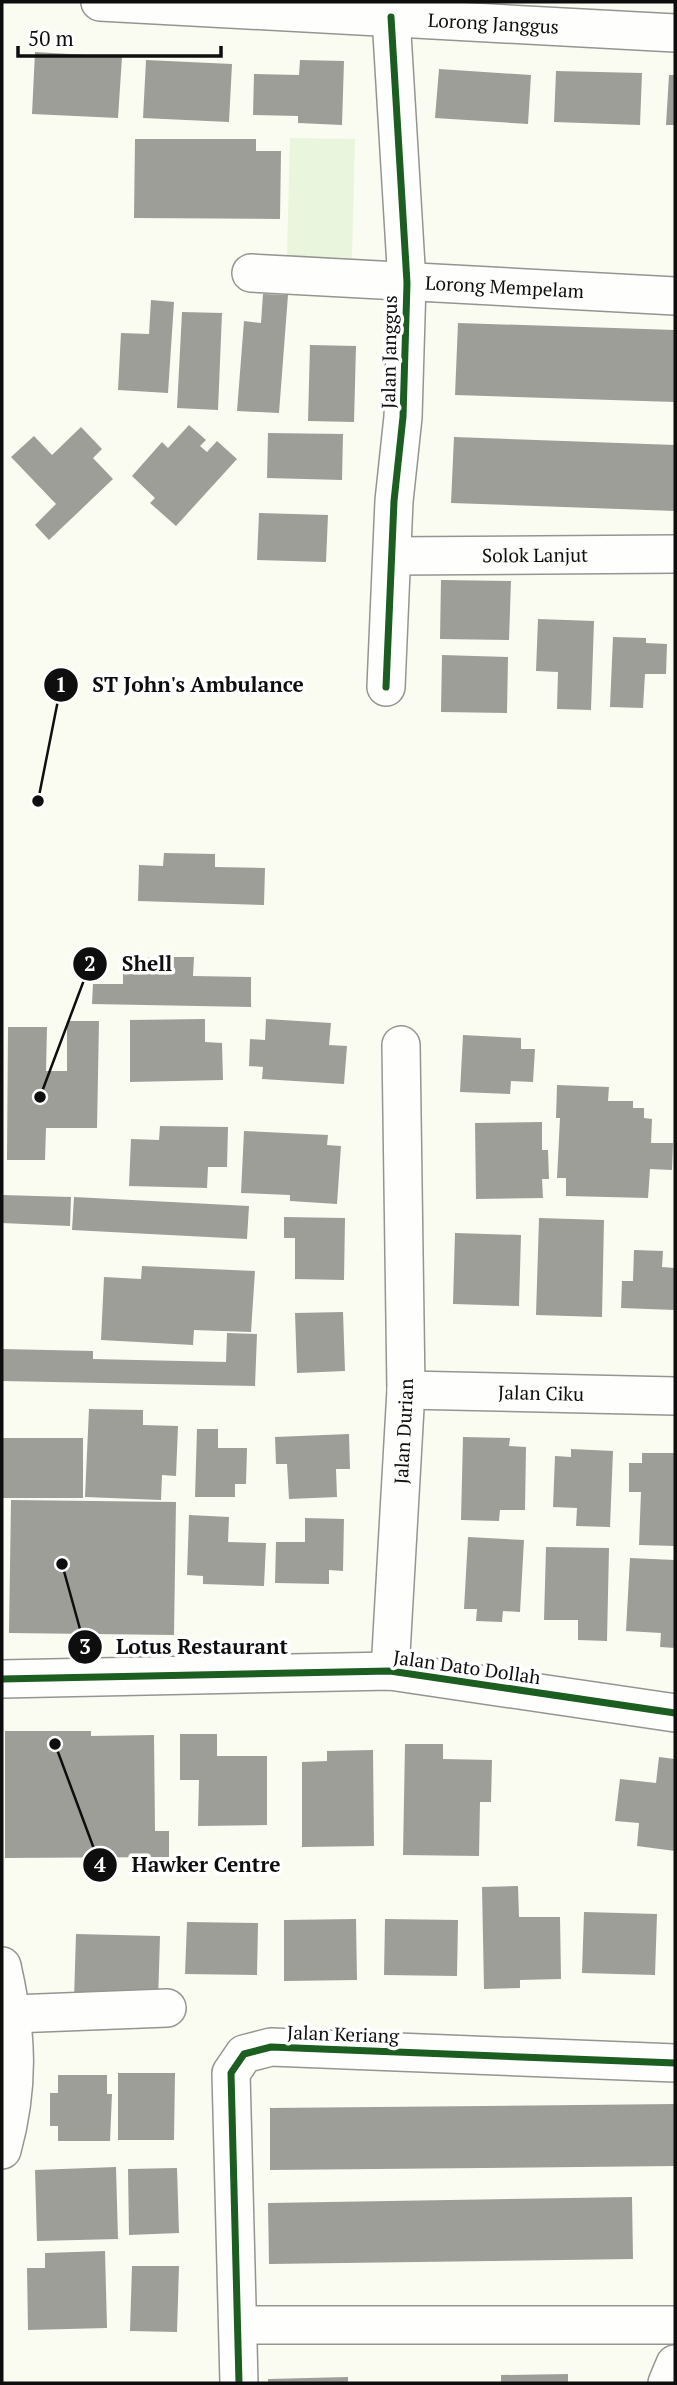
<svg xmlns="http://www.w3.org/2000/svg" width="677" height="2385" font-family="'PT Serif',serif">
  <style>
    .pitch { fill: #e9f5dc }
    .building { fill: #9e9e98 }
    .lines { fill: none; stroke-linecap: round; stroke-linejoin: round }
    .minor-casing { stroke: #949591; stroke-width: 40 }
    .minor { stroke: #fefffd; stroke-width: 37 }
    .cycleway-casing { stroke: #fff; stroke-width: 11 }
    .cycleway { stroke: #1b5e20; stroke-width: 7 }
    .labels { text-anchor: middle; stroke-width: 7; stroke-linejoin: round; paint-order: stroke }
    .street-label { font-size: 19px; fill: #0e0e0e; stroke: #fff }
    .leader { fill: none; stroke: #0e0e0e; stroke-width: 2.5 }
    .callout-dot { fill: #0e0e0e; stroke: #fff; stroke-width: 2.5 }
    .mark-label { font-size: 21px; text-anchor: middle; font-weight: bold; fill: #fff }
    .callout-label { font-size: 21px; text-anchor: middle; font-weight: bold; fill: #0e0e0e; stroke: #fff; stroke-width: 7; stroke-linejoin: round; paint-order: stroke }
  </style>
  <rect width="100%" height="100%" fill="#fafcf2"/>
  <path class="pitch" d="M290 138 355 139 352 258 287 256Z"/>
  <path class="building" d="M35 52 122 57 118 118 32 114Z
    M146 60 232 64 229 122 143 118Z
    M300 60 344 61 342 125 298 123V116L253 115 254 74 299 75Z
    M439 69 531 75 528 124 435 118Z
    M556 71 642 73 640 125 554 122Z
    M669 75H675V125H666Z
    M135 139H256V151H281L280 219 134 218Z
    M263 294 288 295 279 413 237 411 244 321 261 323Z
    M151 300 174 302 168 393 118 390 121 333 149 334Z
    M182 312 222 313 218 410 177 408Z
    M458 323 675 330V402L455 395Z
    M310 345 356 346 354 422 308 421Z
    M189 425 206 440 200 446 207 452 217 441 237 459 176 526 150 503 155 498 132 476 162 442 168 448Z
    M81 427 102 449 93 458 113 479 49 540 35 525 56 504 11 457 34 436 52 455Z
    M268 433 343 434 342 480 267 478Z
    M454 437 675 445V511L451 503Z
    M259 513 328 515 326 562 257 560Z
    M441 580 511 581 509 640 440 639Z
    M538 619 594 621 591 710 557 709 558 672 536 671Z
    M613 637 646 638V643L667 644 666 674H645L643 708 610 707Z
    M442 655 508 657 507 713 441 712Z
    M164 853 215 854V867L265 868 264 905 138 901 139 865 163 866Z
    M148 957H194L193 976 251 977V1007L92 1004 93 984H123V964H148Z
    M205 1019V1042L222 1043 223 1080 130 1082V1020Z
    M266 1019 331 1023 329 1045 347 1046 344 1084 262 1079 263 1067 249 1066 250 1039 265 1040Z
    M67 1021H99L97 1128H46L45 1160H7L8 1027H47L46 1071H67Z
    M463 1035 521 1038V1049H535L533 1082 511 1081 510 1094 460 1092Z
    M557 1085 609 1087 608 1101H633V1108H644V1118L652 1119 651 1143H673L672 1170 650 1169 648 1198 566 1196V1178H557L560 1118H556Z
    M542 1122V1150H548L549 1179H542L543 1198 476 1199 475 1123Z
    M160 1126 228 1127 227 1167H208L207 1188 129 1186 131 1139 159 1140Z
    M244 1131 328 1135 327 1145 341 1146 337 1204 290 1201V1195L241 1193Z
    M2 1195 71 1197 70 1226 2 1223Z
    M74 1197 249 1206 247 1239 72 1230Z
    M284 1217 345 1218 344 1280 295 1279V1238H284Z
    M539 1218 604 1220 602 1317 536 1315Z
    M455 1233 521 1235 519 1306 453 1304Z
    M634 1250 663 1251 662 1267 675 1268V1310L621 1308 622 1281H633Z
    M142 1266 255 1271 251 1332 194 1330 193 1345 101 1340 104 1277 141 1279Z
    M343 1312 345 1371 297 1373 295 1313Z
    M227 1333 257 1334 255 1386 2 1381V1349L93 1351V1359L226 1362Z
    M89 1409 143 1410V1425L178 1426 176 1476 162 1475 161 1500 85 1497Z
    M197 1429H218V1448H247L246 1484H235V1497H195Z
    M349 1434 350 1469H336L337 1497 289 1499 287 1464H276L275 1437Z
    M463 1437 510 1438 509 1446 526 1447 525 1510H500L499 1521 461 1520Z
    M2 1438H83V1498H2Z
    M571 1449 613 1451 610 1527 576 1526 577 1508 553 1507 555 1456 571 1457Z
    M642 1453H675V1546L639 1545 641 1492H629V1463H642Z
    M11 1500 176 1502 174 1635 9 1633Z
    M189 1515 229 1517 228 1542 266 1543 264 1586 203 1584V1576L187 1575Z
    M305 1518 344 1519 343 1571 329 1570V1584L275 1583 276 1542H305Z
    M468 1537 524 1540 520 1612 503 1611 502 1622 476 1621 477 1609H464Z
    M546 1547 609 1548 607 1641 578 1640V1620H544Z
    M630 1558 675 1560V1648L660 1647 661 1633 626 1631Z
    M5 1731H91V1736L154 1735 155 1831H169V1857L5 1858Z
    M180 1734H217V1756H267V1825L198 1826 199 1780H180Z
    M405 1744H443V1759L492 1760 491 1802H480L479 1856 403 1855Z
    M373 1750 374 1846 302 1847V1762L327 1761V1751Z
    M659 1757 675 1759V1851L637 1846 639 1823 615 1821 620 1779 656 1783Z
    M518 1886 519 1917H560L561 1979 520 1980V1988L484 1989 482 1887Z
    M584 1912 657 1914 655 1975 582 1973Z
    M356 1919 357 1980 284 1981V1920Z
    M385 1919 458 1920 457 1976 384 1975Z
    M187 1922 258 1923 257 1975 185 1974Z
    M76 1934 160 1936 158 2002 74 2000Z
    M118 2073H175L174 2140H118Z
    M58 2075H107V2094H112L110 2141H58V2126H50V2093H58Z
    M675 2104V2166L270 2170V2108Z
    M116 2167 118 2239 37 2241 35 2170Z
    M177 2168 179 2233 129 2235 128 2169Z
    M632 2197 633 2259 269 2264 268 2203Z
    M105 2251 107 2328 28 2330 27 2268H45V2253Z
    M132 2266H179L177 2332 130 2331Z
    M568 2374V2383H501V2375Z
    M348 2377V2383H268V2379Z"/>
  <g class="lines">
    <g class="minor-casing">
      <g id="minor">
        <path id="s1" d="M100 2 675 33"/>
        <path id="s2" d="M251 273 675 296"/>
        <path id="s3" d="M393 556 675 554"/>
        <path d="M386 687 394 501 403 417 407 283 391 17"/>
        <path id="s4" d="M406 1390 675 1396"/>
        <path id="s5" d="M390 1671 406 1390 401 1045"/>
        <path d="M2 1679 390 1671 675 1713"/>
        <path d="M2 1966C17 2032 20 2085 2 2150"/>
        <path d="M13 2014 167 2008"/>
        <path d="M239 2325H675"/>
        <path d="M239 2383 231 2073 244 2054 271 2047 675 2063"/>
        <path d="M667 2383 675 2364"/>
      </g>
    </g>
    <use href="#minor" class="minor"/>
    <g class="cycleway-casing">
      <path id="cycleway" d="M386 687 394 501 403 417 407 283 391 17
        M2 1679 390 1671 675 1713
        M239 2383 231 2073 244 2054 271 2047 675 2063"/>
    </g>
    <use href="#cycleway" class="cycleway"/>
  </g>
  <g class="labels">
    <g class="street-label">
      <text dy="7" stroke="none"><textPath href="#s1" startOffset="394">Lorong Janggus</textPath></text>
      <text dy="7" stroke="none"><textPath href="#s2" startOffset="254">Lorong Mempelam</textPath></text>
      <text transform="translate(389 352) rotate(-89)" y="7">Jalan Janggus</text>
      <text dy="7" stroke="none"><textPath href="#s3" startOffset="142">Solok Lanjut</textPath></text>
      <text dy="7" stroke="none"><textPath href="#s4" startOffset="135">Jalan Ciku</textPath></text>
      <text dy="7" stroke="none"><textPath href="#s5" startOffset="240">Jalan Durian</textPath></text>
      <text transform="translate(467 1667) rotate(8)" y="7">Jalan Dato Dollah</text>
      <text transform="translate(343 2034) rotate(2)" y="7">Jalan Keriang</text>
    </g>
  </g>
  <path class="leader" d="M38 801L61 685M40 1097L90 964M62 1564L85 1647M55 1744L100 1865"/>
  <g class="callout-dot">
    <circle cx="38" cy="801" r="7"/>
    <circle cx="40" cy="1097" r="7"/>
    <circle cx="62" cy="1564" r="7"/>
    <circle cx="55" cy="1744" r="7"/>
    <circle cx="61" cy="685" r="18"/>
    <circle cx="90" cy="964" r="18"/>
    <circle cx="85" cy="1647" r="18"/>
    <circle cx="100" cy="1865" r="18"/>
  </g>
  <g class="mark-label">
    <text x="61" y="692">1</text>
    <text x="90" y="971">2</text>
    <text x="85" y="1654">3</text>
    <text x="100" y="1872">4</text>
  </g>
  <g class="callout-label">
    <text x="198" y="692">ST John's Ambulance</text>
    <text x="147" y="971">Shell</text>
    <text x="202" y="1654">Lotus Restaurant</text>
    <text x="206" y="1872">Hawker Centre</text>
  </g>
  <rect width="677" height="2385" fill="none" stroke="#0e0e0e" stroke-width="7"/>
  <path d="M18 46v10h203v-10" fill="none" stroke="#0e0e0e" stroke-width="3.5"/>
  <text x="28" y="46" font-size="21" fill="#0e0e0e" stroke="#ffffff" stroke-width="5" paint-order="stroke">50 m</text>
</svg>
